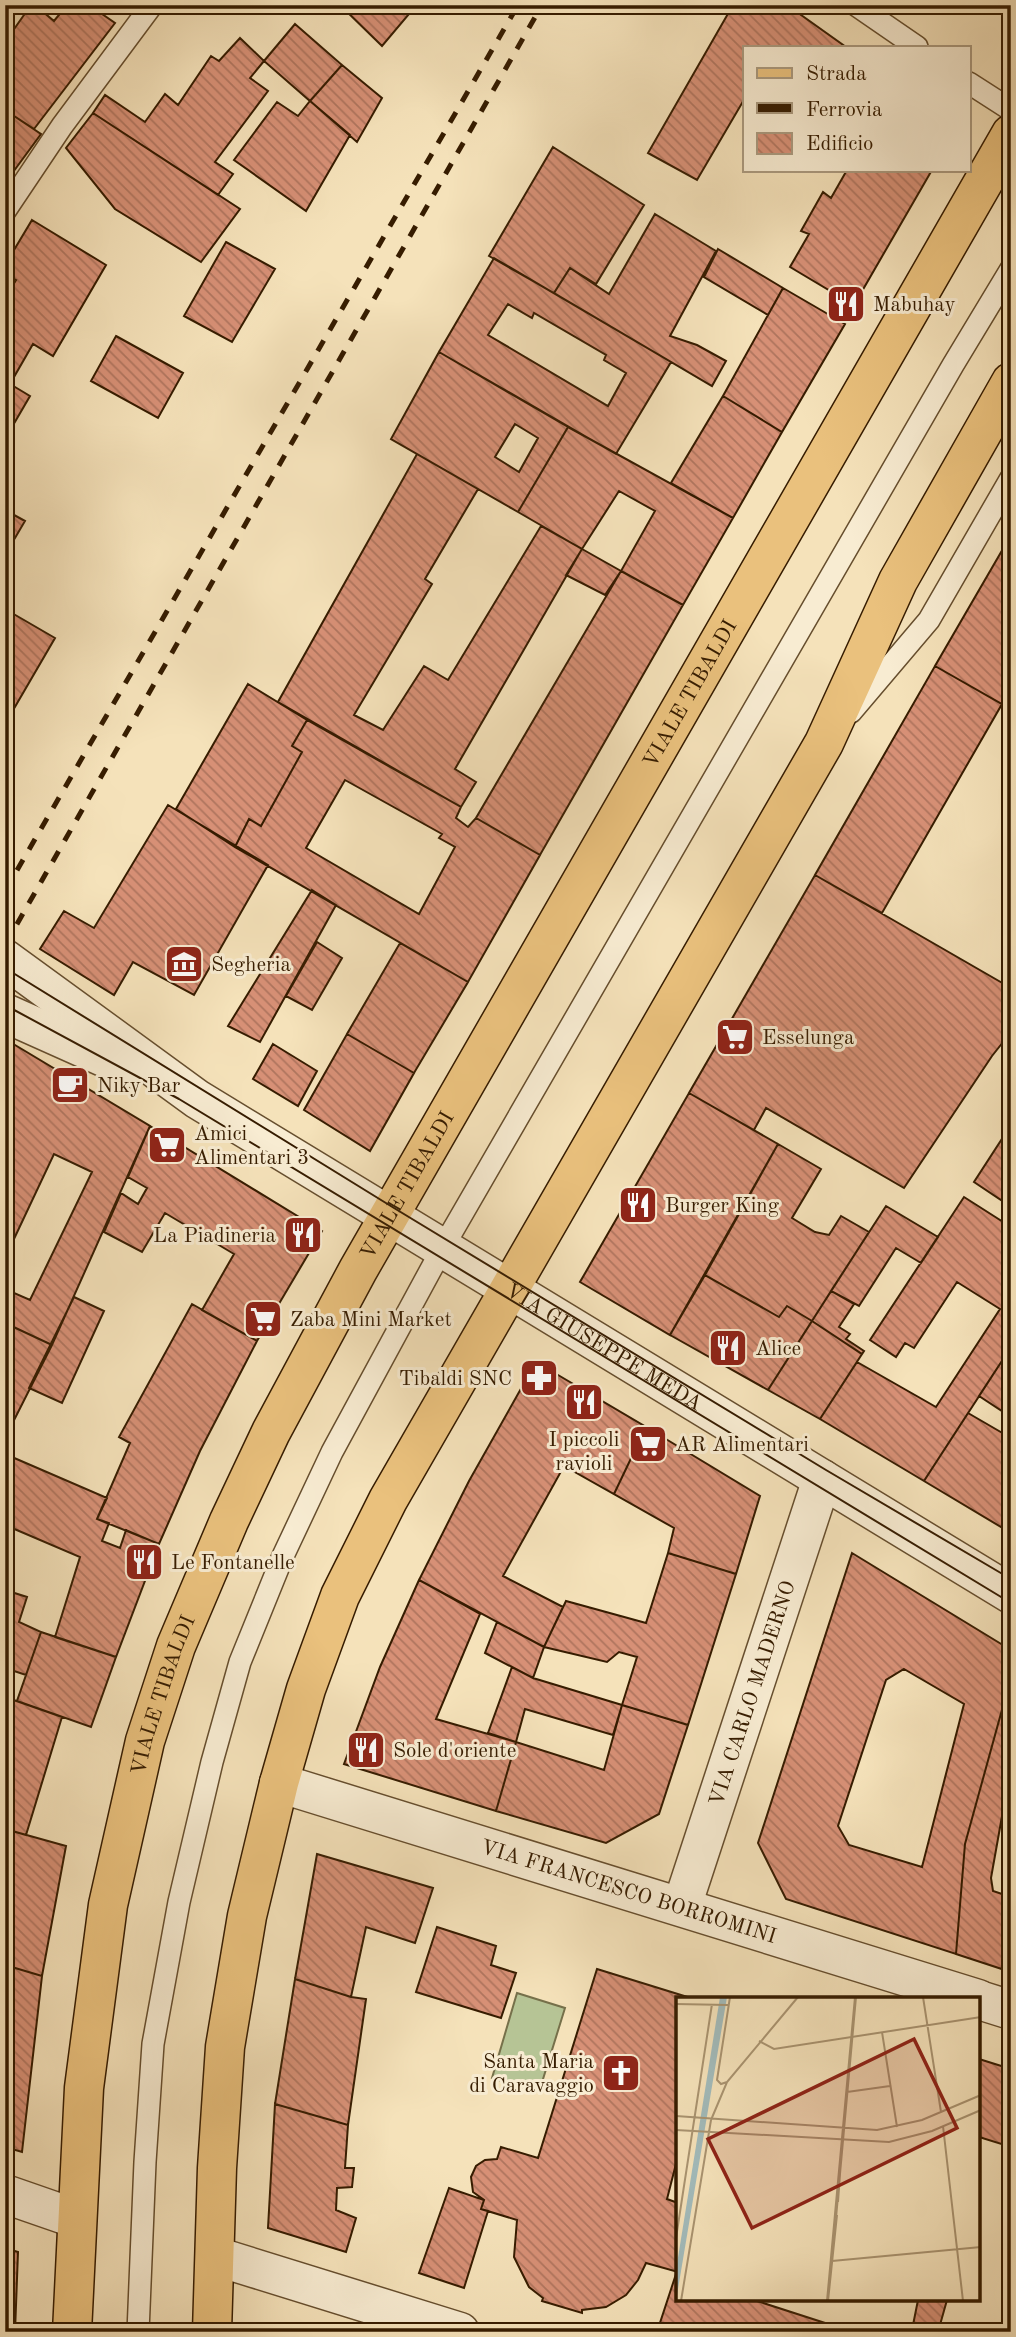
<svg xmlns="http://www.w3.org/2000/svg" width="1016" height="2337" font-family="'Old Standard TT',serif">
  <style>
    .grass { fill: #b6c495; stroke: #76704a; stroke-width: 2 }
    .building { fill: url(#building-back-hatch); stroke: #361c00; stroke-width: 2; fill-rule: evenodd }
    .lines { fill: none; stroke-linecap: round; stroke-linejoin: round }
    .service-casing { stroke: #664e2e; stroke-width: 24 }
    .minor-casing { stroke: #664e2e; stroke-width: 41 }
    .tertiary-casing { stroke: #664e2e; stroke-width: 41 }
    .primary-casing { stroke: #361c00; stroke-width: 41 }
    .service { stroke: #f8ecd2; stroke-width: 21 }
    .minor { stroke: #f8ecd2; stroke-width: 38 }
    .tertiary { stroke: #f8ecd2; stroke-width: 38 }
    .primary { stroke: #eac17d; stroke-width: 38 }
    .tram { stroke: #361c00; stroke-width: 2 }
    .rail { stroke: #361c00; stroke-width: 5; stroke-dasharray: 12 12; stroke-linecap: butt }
    .labels { text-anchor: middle; stroke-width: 6; stroke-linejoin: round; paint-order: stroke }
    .poi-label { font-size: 21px; fill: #361c00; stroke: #f8ecd2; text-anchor: start }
    .street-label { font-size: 21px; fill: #361c00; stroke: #f8ecd2 }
    .inset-road { fill: none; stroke: #a99370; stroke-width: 2 }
    .view { fill: #8f2418; fill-opacity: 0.15; stroke: #8f2418; stroke-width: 3.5 }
    .inset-edge { fill: none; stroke: #361c00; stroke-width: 3.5 }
  </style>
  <defs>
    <pattern id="building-back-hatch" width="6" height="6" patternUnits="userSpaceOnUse" patternTransform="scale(1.75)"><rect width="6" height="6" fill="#d79076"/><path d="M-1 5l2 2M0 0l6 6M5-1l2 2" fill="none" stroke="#af755e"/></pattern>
  </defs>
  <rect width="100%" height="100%" fill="#f5e2ba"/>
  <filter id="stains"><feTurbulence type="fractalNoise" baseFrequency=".00286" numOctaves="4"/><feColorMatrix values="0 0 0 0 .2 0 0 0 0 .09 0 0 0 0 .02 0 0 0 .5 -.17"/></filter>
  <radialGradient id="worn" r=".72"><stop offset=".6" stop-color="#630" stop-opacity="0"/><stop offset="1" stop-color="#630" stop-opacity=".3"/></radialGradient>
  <path class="grass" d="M517 1993 565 2008 539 2092 492 2078Z"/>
  <path class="building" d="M31 5H35L54 21 67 5H89L115 23 34 129 5 110V42Z
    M340 5H402L409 14 382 46Z
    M733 5H787L846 47H745V98L697 180 648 153Z
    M295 24 342 65 310 101 264 61Z
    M240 38 264 61 250 78 268 91 215 162 233 174 218 195 93 113 105 95 145 122 165 94 178 105 211 56 219 61Z
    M342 65 382 98 357 142 310 101Z
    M310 101 350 135 306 211 234 160 277 102 298 116Z
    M5 110 41 134 5 183Z
    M93 113 240 209 201 262 115 209 66 148Z
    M553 147 644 205 596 284 570 268 554 293 489 256Z
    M847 170H932L854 305 790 267 809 234 801 231 823 192 831 198Z
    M655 214 716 251 670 336 697 345 726 361 712 386 554 293 570 268 609 294Z
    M32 220 106 265 53 356 33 344 10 384 30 396 5 439V298L16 280 5 274V265Z
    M226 242 275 269 232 342 184 316Z
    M718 249 783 288 768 315 704 277Z
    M494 258 671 362 616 454 439 352ZM508 304 532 318 534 313 606 355 604 360 626 373 608 406 488 335Z
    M783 288 845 324 782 432 723 396Z
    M116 336 183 373 158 418 91 381Z
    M439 352 568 427 518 512 391 439ZM515 424 538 438 519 472 495 457Z
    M723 396 782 432 733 518 671 483Z
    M568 427 733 518 683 605 621 571 655 511 619 491 582 549 518 512Z
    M417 454 478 489 425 579 432 584 354 715 383 730 424 666 448 680 541 526 582 549 455 769 476 782 461 807 278 702Z
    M5 510 25 521 5 555Z
    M1011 535V687L1002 704 935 666Z
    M582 549 621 571 605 595 566 575Z
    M621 571 683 605 540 855 476 818Z
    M5 609 55 638 5 724Z
    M935 666 1002 704 882 913 815 875Z
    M248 684 307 720 292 746 302 752 261 826 249 819 235 847 176 809Z
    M307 720 461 807 456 818 468 827 476 818 540 855 468 982 235 847 249 819 261 826 302 752 292 746ZM345 780 442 834 439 838 455 847 419 914 306 848Z
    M168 805 268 865 194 995 133 962 114 995 40 949 64 911 94 928Z
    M815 875 1011 988V1032L992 1056 904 1188 766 1108 754 1130 689 1093Z
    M312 890 336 905 260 1042 228 1026Z
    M317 942 342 958 312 1010 286 996Z
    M400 943 468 982 414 1073 347 1034Z
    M347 1034 414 1073 370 1151 304 1110Z
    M5 1039 150 1126 52 1345 5 1323V1289L30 1300 92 1172 54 1154 5 1258V1119L10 1109 5 1107Z
    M273 1044 317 1071 298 1106 253 1079Z
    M689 1093 778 1144 670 1335 580 1282Z
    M1011 1125V1198L1007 1204 974 1182Z
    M150 1126 322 1231 257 1341 202 1310 234 1254 165 1213 142 1252 104 1232 121 1193 138 1204 147 1188 128 1177Z
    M778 1144 821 1169 792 1218 815 1232 829 1235 841 1216 869 1232 812 1321 787 1306 779 1317 705 1275Z
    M964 1197 1011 1227V1347L924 1481 820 1419 857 1362 936 1407 1000 1309 957 1282 914 1348 905 1343 896 1357 870 1340Z
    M886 1206 938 1237 921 1263 896 1248 859 1306 831 1291Z
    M705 1275 779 1317 787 1306 812 1321 768 1390 670 1335Z
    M831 1291 854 1304 839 1327 850 1334 846 1339 864 1351 862 1354 812 1321Z
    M74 1297 104 1311 62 1403 29 1388Z
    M192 1304 257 1341 200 1451 159 1544 97 1519 130 1443 119 1437Z
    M812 1321 862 1354 820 1419 768 1390Z
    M5 1323 52 1345 5 1438Z
    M1011 1347V1403L1005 1413 979 1396Z
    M536 1362 646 1427 614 1494 564 1466 503 1576 563 1607 544 1647 419 1580 469 1481Z
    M968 1413 1011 1438V1533L924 1481Z
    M646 1427 760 1496 736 1574 668 1553 674 1528 614 1494Z
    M5 1454 107 1498 97 1519 109 1523 102 1541 120 1548 126 1530 159 1544 116 1657 55 1637 80 1557 5 1525Z
    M668 1553 736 1574 688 1725 622 1705 637 1657 619 1652 607 1662 544 1647 566 1601 646 1623Z
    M852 1553 1011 1650V1677L965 1844 956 1954 786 1899 758 1843ZM904 1669 964 1704 922 1867 849 1845 838 1826 886 1680Z
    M419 1580 480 1614 436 1719 516 1742 496 1811 344 1764 380 1667Z
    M5 1590 27 1597 19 1622 41 1632 26 1675 5 1668Z
    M497 1622 544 1647 533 1678 485 1653Z
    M41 1632 116 1657 91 1727 17 1701Z
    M512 1667 533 1678 622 1705 613 1735 525 1709 516 1742 488 1733Z
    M1011 1677V1795L1004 1805 991 1878 993 1891 1011 1897V1972L956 1954 965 1844Z
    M5 1697 62 1717 26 1835 5 1829Z
    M622 1705 688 1725 659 1814 606 1843 496 1811 516 1742 604 1770Z
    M5 1829 66 1846 42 1976 5 1965Z
    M317 1854 433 1888 415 1943 366 1927 351 1997 295 1979Z
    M437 1927 496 1946 491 1965 516 1973 501 2018 416 1992Z
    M5 1965 42 1976 22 2152 5 2147Z
    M597 1969 694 1999H678V2156L667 2199 678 2203V2272L646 2263 638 2280 626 2295 606 2307 582 2310V2313L542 2301 543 2298 529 2287 514 2257 517 2220 481 2209 484 2200 473 2192 471 2177 476 2166 485 2160 497 2159 501 2147 538 2158Z
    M295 1979 351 1997 366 1999 348 2125 275 2104Z
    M979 2059 1011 2069V2147L979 2137Z
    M275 2104 348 2125 345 2168H354L352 2187 337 2188 336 2210 356 2218 346 2252 268 2228Z
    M449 2188 484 2200 481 2209 488 2211 464 2288 419 2273Z
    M5 2248 18 2252 15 2332H5Z
    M677 2271 678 2300H754L853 2332H657Z
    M918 2300H947L938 2332 912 2330Z"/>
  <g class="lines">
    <g class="service-casing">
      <path id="service" d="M856 5 917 47
        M969 83 1011 110
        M5 211 62 126 152 5
        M851 712 929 620 1011 478
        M138 2332 145 2162 153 2044 179 1902 212 1762 240 1662 283 1556 332 1452 442 1249 953 365 1011 269"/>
    </g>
    <g class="minor-casing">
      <g id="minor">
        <path id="s1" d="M279 1783 978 1999"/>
        <path id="s2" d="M682 1906 822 1479"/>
        <path d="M979 2000 1011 2010"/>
        <path d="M5 2194 77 2219"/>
        <path d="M215 2256 460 2332"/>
      </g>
    </g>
    <g class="tertiary-casing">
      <g id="tertiary">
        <path id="s3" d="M5 959 197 1099 1011 1594"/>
        <path d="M5 1013 128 1068"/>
      </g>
    </g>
    <g class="primary-casing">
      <g id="primary">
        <path id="s4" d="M72 2332 84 2088 108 1905 145 1741 176 1646 229 1521 271 1432 358 1270 1011 134"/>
        <path d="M212 2332 217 2168 225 2047 247 1916 279 1783 306 1689 340 1596 388 1500 824 743 898 581 1011 382"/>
      </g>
    </g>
    <use href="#service" class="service"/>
    <use href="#minor" class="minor"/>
    <use href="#tertiary" class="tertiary"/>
    <use href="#primary" class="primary"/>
    <path class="tram" d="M5 968 394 1208 826 1470 1011 1579
      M5 1005 179 1099 1011 1603"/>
    <path class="rail" d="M5 891 518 5
      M5 945 542 5"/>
  </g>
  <defs>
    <g id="restaurant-square" transform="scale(2.0125)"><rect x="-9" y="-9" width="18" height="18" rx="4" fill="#8f2418" stroke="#f8ecd2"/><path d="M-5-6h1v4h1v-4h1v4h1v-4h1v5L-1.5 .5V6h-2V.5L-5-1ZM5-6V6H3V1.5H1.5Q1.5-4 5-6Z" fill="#fff"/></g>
    <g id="museum-square" transform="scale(2.0125)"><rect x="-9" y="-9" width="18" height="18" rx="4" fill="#8f2418" stroke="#f8ecd2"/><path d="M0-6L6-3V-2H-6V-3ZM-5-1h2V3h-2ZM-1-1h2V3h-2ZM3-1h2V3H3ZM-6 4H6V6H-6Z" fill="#fff"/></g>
    <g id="supermarket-square" transform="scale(2.0125)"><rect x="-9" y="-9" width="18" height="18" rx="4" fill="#8f2418" stroke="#f8ecd2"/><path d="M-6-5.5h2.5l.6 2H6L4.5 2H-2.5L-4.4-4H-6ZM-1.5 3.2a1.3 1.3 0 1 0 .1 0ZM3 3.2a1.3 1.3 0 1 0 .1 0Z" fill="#fff"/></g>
    <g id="cafe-square" transform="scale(2.0125)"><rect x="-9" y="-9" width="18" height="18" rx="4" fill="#8f2418" stroke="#f8ecd2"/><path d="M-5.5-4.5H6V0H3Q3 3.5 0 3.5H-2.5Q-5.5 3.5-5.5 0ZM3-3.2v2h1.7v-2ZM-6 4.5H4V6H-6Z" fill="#fff"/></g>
    <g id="pharmacy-square" transform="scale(2.0125)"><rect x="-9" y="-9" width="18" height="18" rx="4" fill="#8f2418" stroke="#f8ecd2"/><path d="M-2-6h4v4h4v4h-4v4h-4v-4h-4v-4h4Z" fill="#fff"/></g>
    <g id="church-square" transform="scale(2.0125)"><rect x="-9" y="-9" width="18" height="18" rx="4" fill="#8f2418" stroke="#f8ecd2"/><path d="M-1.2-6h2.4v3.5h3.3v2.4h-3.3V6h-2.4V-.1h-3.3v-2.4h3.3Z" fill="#fff"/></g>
  </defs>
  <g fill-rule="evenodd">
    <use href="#restaurant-square" x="846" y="304"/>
    <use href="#museum-square" x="184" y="964"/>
    <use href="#supermarket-square" x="735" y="1037"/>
    <use href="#cafe-square" x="70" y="1085"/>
    <use href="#supermarket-square" x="167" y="1145"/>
    <use href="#restaurant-square" x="638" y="1205"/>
    <use href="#restaurant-square" x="303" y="1235"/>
    <use href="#supermarket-square" x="263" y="1319"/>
    <use href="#restaurant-square" x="728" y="1348"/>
    <use href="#pharmacy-square" x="539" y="1378"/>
    <use href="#restaurant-square" x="584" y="1402"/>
    <use href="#supermarket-square" x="648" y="1444"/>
    <use href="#restaurant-square" x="144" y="1562"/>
    <use href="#restaurant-square" x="366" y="1750"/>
    <use href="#church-square" x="621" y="2073"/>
  </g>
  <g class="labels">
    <g class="poi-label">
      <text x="873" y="311">Mabuhay</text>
      <text x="211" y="971">Segheria</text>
      <text x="762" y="1044">Esselunga</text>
      <text x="97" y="1092">Niky Bar</text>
      <text x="194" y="1140">Amici<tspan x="194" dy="24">Alimentari 3</tspan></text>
      <text x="665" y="1212">Burger King</text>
      <text x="276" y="1242" text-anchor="end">La Piadineria</text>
      <text x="290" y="1326">Zaba Mini Market</text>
      <text x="755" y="1355">Alice</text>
      <text x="512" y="1385" text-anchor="end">Tibaldi SNC</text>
      <text x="584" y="1446" text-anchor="middle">I piccoli<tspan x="584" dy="24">ravioli</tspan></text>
      <text x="675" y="1451">AR Alimentari</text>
      <text x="171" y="1569">Le Fontanelle</text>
      <text x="393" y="1757">Sole d'oriente</text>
      <text x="594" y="2068" text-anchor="end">Santa Maria<tspan x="594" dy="24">di Caravaggio</tspan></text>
    </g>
    <g class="street-label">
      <text dy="7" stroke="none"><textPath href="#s4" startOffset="1780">VIALE TIBALDI</textPath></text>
      <text dy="7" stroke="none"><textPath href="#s4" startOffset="1213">VIALE TIBALDI</textPath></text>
      <text dy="7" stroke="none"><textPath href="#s3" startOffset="714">VIA GIUSEPPE MEDA</textPath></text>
      <text dy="7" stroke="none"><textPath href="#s2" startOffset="224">VIA CARLO MADERNO</textPath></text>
      <text dy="7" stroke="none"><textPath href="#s4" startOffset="646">VIALE TIBALDI</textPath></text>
      <text dy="7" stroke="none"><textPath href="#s1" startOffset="366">VIA FRANCESCO BORROMINI</textPath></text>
    </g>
  </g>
  <g transform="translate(676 1997)">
    <rect width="304" height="304" fill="#f5e2ba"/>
    <path d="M44 0H51L0 304V273Z" fill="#a2bbbb"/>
    <path class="inset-road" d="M247 0 265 115M0 7 52 8M206 35 221 130M83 44 98 52 305 20M51 85 45 87 41 83 54 0M171 95 214 89M0 119 201 133 246 123 305 98M35 123 51 85 122 0M267 129 287 304M0 133 213 145 256 134 305 113M162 205 164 177M160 221 180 0M0 241 36 7M156 264 305 250M5 304 35 123M151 304 179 0M152 304 161 218"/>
    <path class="view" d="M238 42 281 131 76 231 32 142Z"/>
    <rect width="304" height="304" class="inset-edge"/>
  </g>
  <rect width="1016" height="2337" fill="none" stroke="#f5e2ba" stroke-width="28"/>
  <rect x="7" y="7" width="1002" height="2323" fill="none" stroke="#361c00" stroke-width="3.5"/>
  <rect x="14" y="14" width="988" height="2309" fill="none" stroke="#361c00" stroke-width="2"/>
  <rect x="743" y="46" width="228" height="126" fill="#f8ecd2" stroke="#aa997e" stroke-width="2"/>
  <rect x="757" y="68" width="35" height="10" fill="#eac17d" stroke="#aa997e" stroke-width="2"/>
  <text x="806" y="80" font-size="21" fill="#361c00">Strada</text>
  <rect x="757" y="103" width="35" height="10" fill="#361c00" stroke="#aa997e" stroke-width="2"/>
  <text x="806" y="116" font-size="21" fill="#361c00">Ferrovia</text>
  <rect x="757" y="133" width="35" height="21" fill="url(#building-back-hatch)" stroke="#aa997e" stroke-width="2"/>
  <text x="806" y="150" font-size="21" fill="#361c00">Edificio</text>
  <rect width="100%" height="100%" filter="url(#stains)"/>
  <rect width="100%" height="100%" fill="url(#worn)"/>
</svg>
